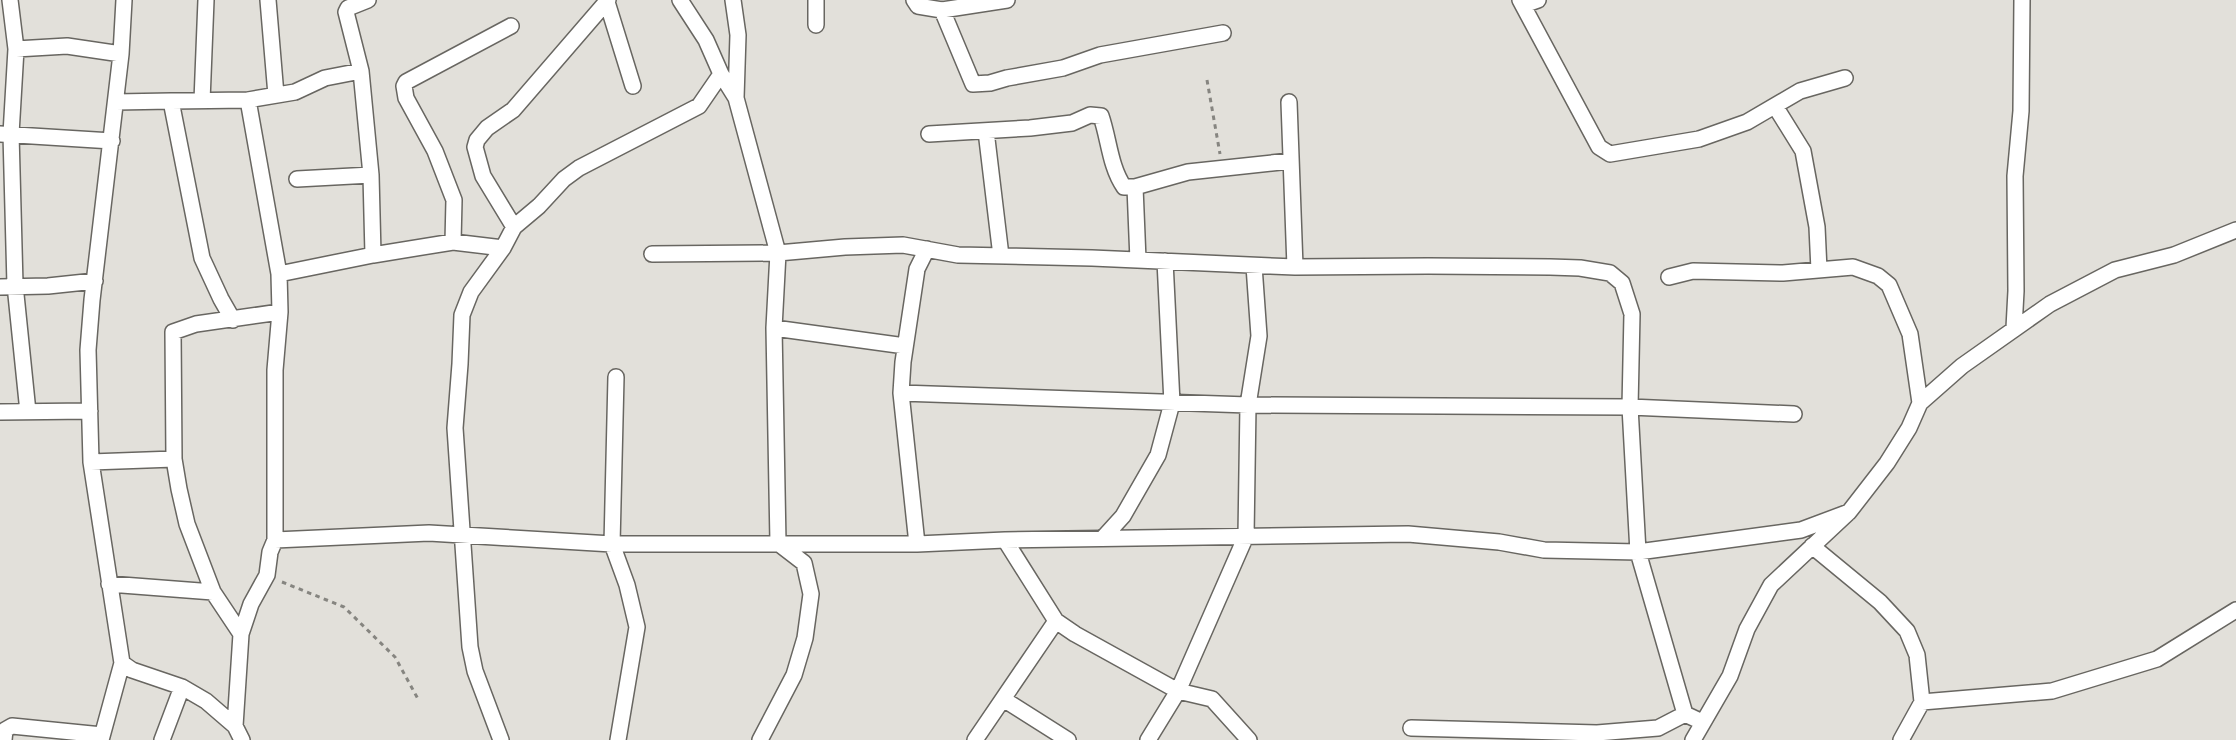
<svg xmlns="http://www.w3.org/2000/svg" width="2236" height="740" font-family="Quicksand,sans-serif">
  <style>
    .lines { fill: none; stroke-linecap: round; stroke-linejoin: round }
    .minor-casing { stroke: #686661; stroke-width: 18 }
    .path { stroke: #868580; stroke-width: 3; stroke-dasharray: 4.5 4.5; stroke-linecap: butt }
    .minor { stroke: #fff; stroke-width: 15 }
  </style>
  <rect width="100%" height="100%" fill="#e2e0da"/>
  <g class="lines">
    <g class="minor-casing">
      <path id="minor" d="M10 0 16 49 11 134 15 285 28 412
        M124 0 121 54 92 300 88 350 91 462 122 663 132 670 182 687 206 701 235 726 242 740
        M268 0 276 95
        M368 0 348 8 346 12 361 71 371 175 373 255
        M680 0 706 40 721 74 736 98 778 253 774 328 778 543 804 563 811 594 805 638 794 675 760 740
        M733 0 738 35 736 98
        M816 0V25
        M914 0 918 6 942 10 1007 0
        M1520 0 1599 147 1610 154 1699 139 1747 122 1800 91 1845 78
        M607 2 633 86
        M1524 5 1538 0
        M942 10 973 84 990 83 1007 78 1063 68 1100 55 1223 33
        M16 49 67 46 121 54
        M248 100 295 92 325 78 361 71
        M171 101 248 100 279 274 280 312 275 370V540L270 552 267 575 251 604 241 634 235 726
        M202 101 206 0
        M116 102 171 101 202 258 221 299 233 320
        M1289 102 1295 267
        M1775 106 1803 151 1817 227 1819 270
        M986 131 1001 256
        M0 134 112 141
        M929 134 1030 128 1072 123 1090 115 1101 116C1109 139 1110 167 1124 187H1135
        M297 179 371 175
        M514 227 483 176 475 147 477 140 487 128 513 110 608 0
        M453 242 454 200 435 151 406 98 404 86 406 82 511 26
        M652 254 778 253 845 247 903 245 958 255 1092 258 1295 267 1428 266 1550 267 1580 268 1610 273 1622 283 1632 314 1630 407 1638 552 1685 714 1702 722
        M1138 260 1135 187 1188 172 1290 161
        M279 274 373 255 453 242 503 248
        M1669 277 1693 271 1783 273 1853 267 1878 276 1889 285 1910 334 1920 403
        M0 287 48 286 95 281
        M774 328 905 346
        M2014 328 2016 291 2015 176 2021 111 2022 0
        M616 377 612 544 627 585 637 627 618 740
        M901 393 1248 405 1630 407 1794 414
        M0 412 90 411
        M91 462 174 459
        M1103 538 1123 516 1158 455 1172 403 1165 261
        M275 540 429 533 612 544H917L1005 540 1408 534 1499 542 1544 550 1638 552 1801 530 1849 512
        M1005 540 1056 621 1075 634 1178 691 1212 699 1249 740
        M917 544 901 393 903 362 917 269 927 249
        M1812 546 1880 602 1907 631 1917 655 1922 702 1901 740
        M109 584 213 592
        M241 634 213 592 187 524 179 489 174 459 173 332 196 324 280 312
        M1003 699 1068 740
        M1922 702 2052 691 2157 659 2236 610
        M1411 728 1597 733 1658 728 1685 714
        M4 740 5 730 12 726 102 735
        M101 740 122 663
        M162 740 182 687
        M501 740 475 671 470 647 455 428 460 364 462 315 471 292 503 248 514 227 539 206 564 179 579 168 699 106 721 74
        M975 740 1056 621
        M1148 740 1178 691 1246 536 1248 405 1259 336 1254 266
        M1693 740 1730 676 1747 629 1771 585 1849 512 1887 463 1909 428 1920 403 1962 366 2050 304 2115 270 2174 255 2236 230"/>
    </g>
    <path class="path" d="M1207 80 1220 154
      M282 582 344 607 395 657 418 699"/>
    <use href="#minor" class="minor"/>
  </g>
</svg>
